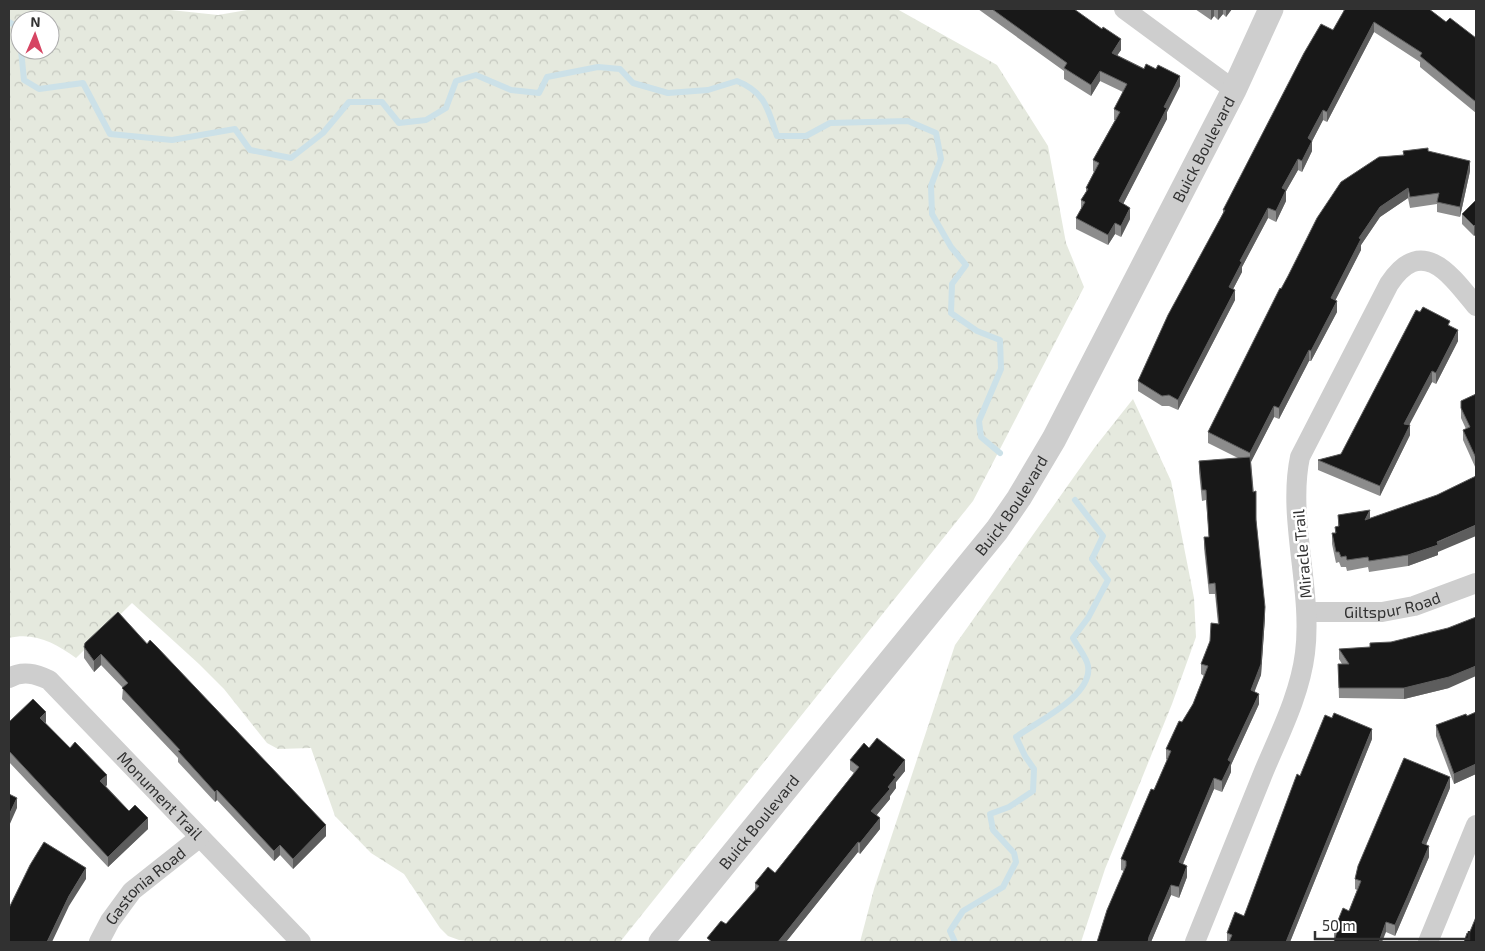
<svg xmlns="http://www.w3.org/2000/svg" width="1485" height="951" font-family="'Exo 2',sans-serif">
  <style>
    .park { fill: url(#park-crowns); fill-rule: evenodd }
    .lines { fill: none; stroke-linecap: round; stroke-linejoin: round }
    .stream { stroke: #cce1e8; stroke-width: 6 }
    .minor { stroke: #cecece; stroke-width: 20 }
    .tertiary { stroke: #cecece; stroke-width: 25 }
    .wall { fill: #8c8c8c }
    .shaded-wall { fill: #5d5d5d }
    .building { fill: #181818; stroke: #5d5d5d }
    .labels { text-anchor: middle; stroke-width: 5; stroke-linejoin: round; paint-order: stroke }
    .street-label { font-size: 16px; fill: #313131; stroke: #fff }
  </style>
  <defs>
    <pattern id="park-crowns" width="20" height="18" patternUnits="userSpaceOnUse" patternTransform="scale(1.25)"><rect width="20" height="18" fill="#e5e9de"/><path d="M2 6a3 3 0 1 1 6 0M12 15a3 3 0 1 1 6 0" fill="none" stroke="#c5c8bf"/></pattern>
  </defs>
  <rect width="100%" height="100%" fill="#fff"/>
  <path class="park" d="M9 9H161L218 15 253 9H897L997 65 1048 146 1066 243 1084 287 973 501 620 942H476L459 940 448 936 440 928 404 874 371 853 335 816 311 748 278 749 267 743 224 689 199 664 132 603 76 658C55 643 35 632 9 638ZM20 20H50V50H20Z
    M1133 399 1171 481 1194 598 1196 637 1172 704 1105 869 1081 942H860L874 889 955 645 1095 447Z"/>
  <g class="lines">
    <path class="stream" d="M9 22 16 26 20 44
      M21 50 24 80 39 89 83 83 110 134 172 140 235 129 250 150 291 158 323 133 349 102H382L399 123 426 120 446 108 456 81 476 75 511 90 539 93 547 77 598 67 620 69 633 83 668 93 708 90 737 81C765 92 768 109 777 136H806L830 123 908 121 936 133 941 159 931 186 932 214 951 247 966 265 952 284 951 313 977 331 1000 340 1001 369 979 421 981 437 1000 453
      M955 942 950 931 963 911 1003 887 1016 862 1014 853 993 830 990 814 1009 807 1033 791 1034 769 1025 756 1016 737C1036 722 1093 696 1088 666 1087 658 1077 646 1073 638L1088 618 1108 580 1092 559 1103 536 1075 500"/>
    <g class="minor">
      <path d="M1124 9 1234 90"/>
      <path id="s1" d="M1307 612H1382L1414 606 1476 583"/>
      <path id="s2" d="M9 678C23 670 36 674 49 680L301 942"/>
      <path id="s3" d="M99 942 110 921 132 891 199 838"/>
      <path d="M1195 942C1218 885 1241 828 1264 771 1280 733 1300 694 1305 653 1313 590 1287 518 1300 457L1389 284C1422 234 1451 275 1476 306"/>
      <path d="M1428 942 1476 825"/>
    </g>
    <path class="tertiary" id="s4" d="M661 942 997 530 1019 498 1054 439 1234 90 1271 9"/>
  </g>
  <path class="wall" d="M978 9H1074L1121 50 1117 55 1180 86 1167 112V119L1123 204 1130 219 1121 237 1115 234 1108 245 1076 229V218L1081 209V200L1086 192V188L1094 172 1093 171V160L1115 120H1114V109L1123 92 1100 81 1091 96 1064 79V71Z
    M1195 9H1232L1226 17 1223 14 1218 20 1214 16 1211 20Z
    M1342 9H1429L1446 22 1476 38V113L1420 67V62L1374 32 1327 122 1323 120 1312 141V151L1302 172 1298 170 1286 191V201L1276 222 1268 218 1242 267V272L1233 289 1235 300 1178 410 1169 406H1162L1138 391V381L1223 213V210L1333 30 1344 11Z
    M1403 151H1428L1470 171 1460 217 1437 212V204L1410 208 1408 198 1380 217 1361 245V250L1335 300 1337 312 1311 361H1309L1279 419 1274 417 1251 461 1265 617 1261 675 1254 691 1259 704 1231 765V772L1222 792 1214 789 1203 814 1183 864 1187 877 1179 898 1171 895 1151 942H1097L1124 871 1121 870V859L1154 790 1167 760 1166 759V749L1193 704 1204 676 1201 674V664L1218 624 1215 594H1209L1204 548V537H1209L1206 500 1202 501 1199 472V461L1238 458 1208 443V432L1281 289 1403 155Z
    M1476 200V234L1474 236 1462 224V214Z
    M1450 326 1458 341 1436 384 1432 382 1409 424 1410 435 1380 496 1318 470V460L1341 454Z
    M1476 394V469L1463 440V430L1466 429 1461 418V401Z
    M1338 515 1370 519 1438 552V555L1408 566 1369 572 1368 567 1347 571 1346 567H1341L1339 562 1336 563 1332 544V533H1335V527H1338Z
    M118 612 326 836 293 869 280 855 274 861 217 800 215 802 178 762V758L122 699 123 688 101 665 94 672 84 658V647Z
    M1339 649 1449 688 1404 699 1339 698 1338 664H1342L1339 659Z
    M1476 712V774L1454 784 1436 736V725L1467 716Z
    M9 722H46V723L107 785 106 786 129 811 148 829 108 867 9 762Z
    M1372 739 1290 942H1227V933L1244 916 1300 776Z
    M869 748 905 771 896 782V788L890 796V799L876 815 880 829 860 854 858 852 786 942H712L726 924 755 890V883L775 873 854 773 850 770V760Z
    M1450 788 1426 845 1429 857 1407 908 1395 936 1386 932 1334 941V930L1349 911 1357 890 1355 889V879Z"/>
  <path class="shaded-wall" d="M1212 9H1214V16L1211 20V10Z
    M1218 9H1223V14L1218 20Z
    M1226 9H1232L1226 17Z
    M1374 22V32L1327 122V112Z
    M1121 39V50L1112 63V53Z
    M1100 71V81L1091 96V85Z
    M1180 76V86L1167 112V119L1119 212V201L1164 107Z
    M1323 110V120L1308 149V138Z
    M1312 141V151L1302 172V161Z
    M1298 159V170L1286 191V201L1276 222V211L1282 188Z
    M1470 161V171L1460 217V207Z
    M1408 188V198L1380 217 1361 245V250L1331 309V298L1359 238 1380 207Z
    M1130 208V219L1121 237V226Z
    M1268 208V218L1242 267V272L1229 297V287L1240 261Z
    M1115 223V234L1108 245V235Z
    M1476 224V234L1474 236V226Z
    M1235 290V300L1178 410V400Z
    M1337 301V312L1311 361V351Z
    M1458 330V341L1436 384V373Z
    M1309 350V361L1279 419V408Z
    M1432 371V382L1404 435V424Z
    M1274 406V417L1250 464V453Z
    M1410 425V435L1380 496V486Z
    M1370 510V521L1365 520Z
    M1476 525V536L1438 552V555L1408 566V555Z
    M1265 607V617L1261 675 1251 701V690Z
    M101 654V665L94 672V661Z
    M1476 666V676L1449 688 1404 699V688Z
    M1259 694V704L1231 765V772L1222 792V781L1228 760Z
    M46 712V722L40 728V718Z
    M1372 729V739L1290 942H1286Z
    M905 760V771L896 782V788L890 796V799L871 822V811L888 787 893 775Z
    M1476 764V774L1454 784V774Z
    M107 775V785L100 791V781Z
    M1450 777V788L1422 854V843Z
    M1214 778V789L1179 873V862Z
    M217 790V800L215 802V792Z
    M17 798V808L9 826V815Z
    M148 818V829L108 867V857Z
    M880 818V829L860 854V843Z
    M326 825V836L293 869V859Z
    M858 842V852L786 942H778Z
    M280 845V855L274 861V851Z
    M1429 846V857L1407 908 1395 936V925Z
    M1187 866V877L1179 898V887Z
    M86 868V879L69 906 52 942H47L69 896Z
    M1171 885V895L1151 942H1148L1149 937Z
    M1386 922V932L1382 942H1379Z"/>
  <path class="building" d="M992 9H1074L1102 29 1103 27 1121 39 1112 53 1144 69 1146 64 1156 69 1158 65 1180 76 1164 107 1167 108 1119 201 1130 208 1121 226 1115 223 1108 235 1076 218 1085 202 1081 200 1088 189 1086 188 1099 163 1093 160 1120 112 1114 109 1127 84 1100 71 1091 85 1064 68 1067 63Z
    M1345 9H1429L1446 22 1450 18 1476 38V102L1420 56 1422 53 1374 22 1327 112 1323 110 1308 138 1312 141 1302 161 1298 159 1282 188 1286 190 1276 211 1268 208 1240 261 1242 262 1229 287 1235 290 1178 400 1169 395 1162 396 1138 381 1168 315 1225 210H1223L1304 53 1321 24 1333 30Z
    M1428 148V151L1470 161 1460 207 1437 202 1439 193 1410 197 1408 188 1380 207 1359 238 1361 239 1331 298 1337 301 1311 351 1309 350 1279 408 1274 406 1250 453 1208 432 1280 288 1281 289 1288 276 1317 218 1341 182 1379 157 1404 155 1403 151Z
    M1476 200V224L1474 226 1462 214Z
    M1423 307 1450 321 1448 325 1458 330 1436 373 1432 371 1404 424 1410 425 1380 486 1318 460 1341 454 1416 310 1420 312Z
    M1476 394V458L1463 430 1470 427 1461 408V401Z
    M1250 457 1253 492 1256 491V520L1265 607 1261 664 1251 690 1259 694 1228 760 1231 762 1222 781 1214 778 1179 862 1187 866 1179 887 1171 885 1149 937 1148 942H1097L1107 910 1126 866V861L1121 859 1151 789 1154 790 1171 751 1166 749 1179 721 1182 722 1193 704 1208 666 1201 664 1210 641 1211 623 1219 624 1215 583 1209 584 1204 537H1209L1206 490H1202L1199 461Z
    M1476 476V525L1437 542 1438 545 1408 555 1369 561 1368 557 1347 560 1346 556 1341 557 1339 552H1336L1332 533H1336L1335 527 1339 526 1338 515 1370 510 1365 520 1437 495Z
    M118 612 147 644 150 640 157 647 326 825 293 859 280 845 274 851 217 790 215 792 178 751 180 750 122 688 128 683 101 654 94 661 84 647 85 643Z
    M1476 617V666L1449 677 1404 688H1339L1338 664H1349L1339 649 1370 647V643L1391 642 1448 628Z
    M33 699 46 712 40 718 70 748 75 742 107 775 100 781 129 811 135 805 148 818 108 857 9 751V722Z
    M1476 712V764L1454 774 1436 725 1466 714 1467 716Z
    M1334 713 1372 729 1286 942H1229L1232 935 1227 933 1235 912 1244 916 1297 774 1300 776 1325 715 1332 718Z
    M877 738 905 760 893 775 896 777 888 787 890 789 871 811 880 818 860 843 858 842 778 942H712L707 938 721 921 726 924 759 886 755 883 768 867 775 873 859 767 850 760 864 743 869 748Z
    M1404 758 1450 777 1422 843 1429 846 1407 898 1395 925 1386 922 1379 942H1334L1337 931 1334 930 1343 908 1349 911 1361 881 1355 879 1358 866Z
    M9 794 17 798 9 815Z
    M44 842 86 868 69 896 47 942H9V908L30 865Z
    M1476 917V942H1464L1467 933 1469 934Z"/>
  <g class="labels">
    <g class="street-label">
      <text dy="6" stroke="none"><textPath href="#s4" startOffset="965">Buick Boulevard</textPath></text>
      <text dy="6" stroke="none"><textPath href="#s4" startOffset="560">Buick Boulevard</textPath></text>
      <text transform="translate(1302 554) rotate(-95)" y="6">Miracle Trail</text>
      <text dy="6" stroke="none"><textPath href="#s1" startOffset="86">Giltspur Road</textPath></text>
      <text dy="6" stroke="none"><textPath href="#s2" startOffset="202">Monument Trail</textPath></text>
      <text dy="6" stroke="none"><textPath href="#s4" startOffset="155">Buick Boulevard</textPath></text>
      <text dy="6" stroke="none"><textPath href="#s3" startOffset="74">Gastonia Road</textPath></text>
    </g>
  </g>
  <rect width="1485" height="951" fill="none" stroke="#313131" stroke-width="20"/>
  <g transform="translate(35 35) rotate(2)"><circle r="24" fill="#ffffff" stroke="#adadad"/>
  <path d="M0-4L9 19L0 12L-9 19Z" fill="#d64563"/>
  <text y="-8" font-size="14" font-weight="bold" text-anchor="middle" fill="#313131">N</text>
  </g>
  <path d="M1315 931v8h154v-8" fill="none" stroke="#313131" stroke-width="2.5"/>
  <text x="1322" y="931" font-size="15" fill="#313131" stroke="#ffffff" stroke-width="4" paint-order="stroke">50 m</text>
</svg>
